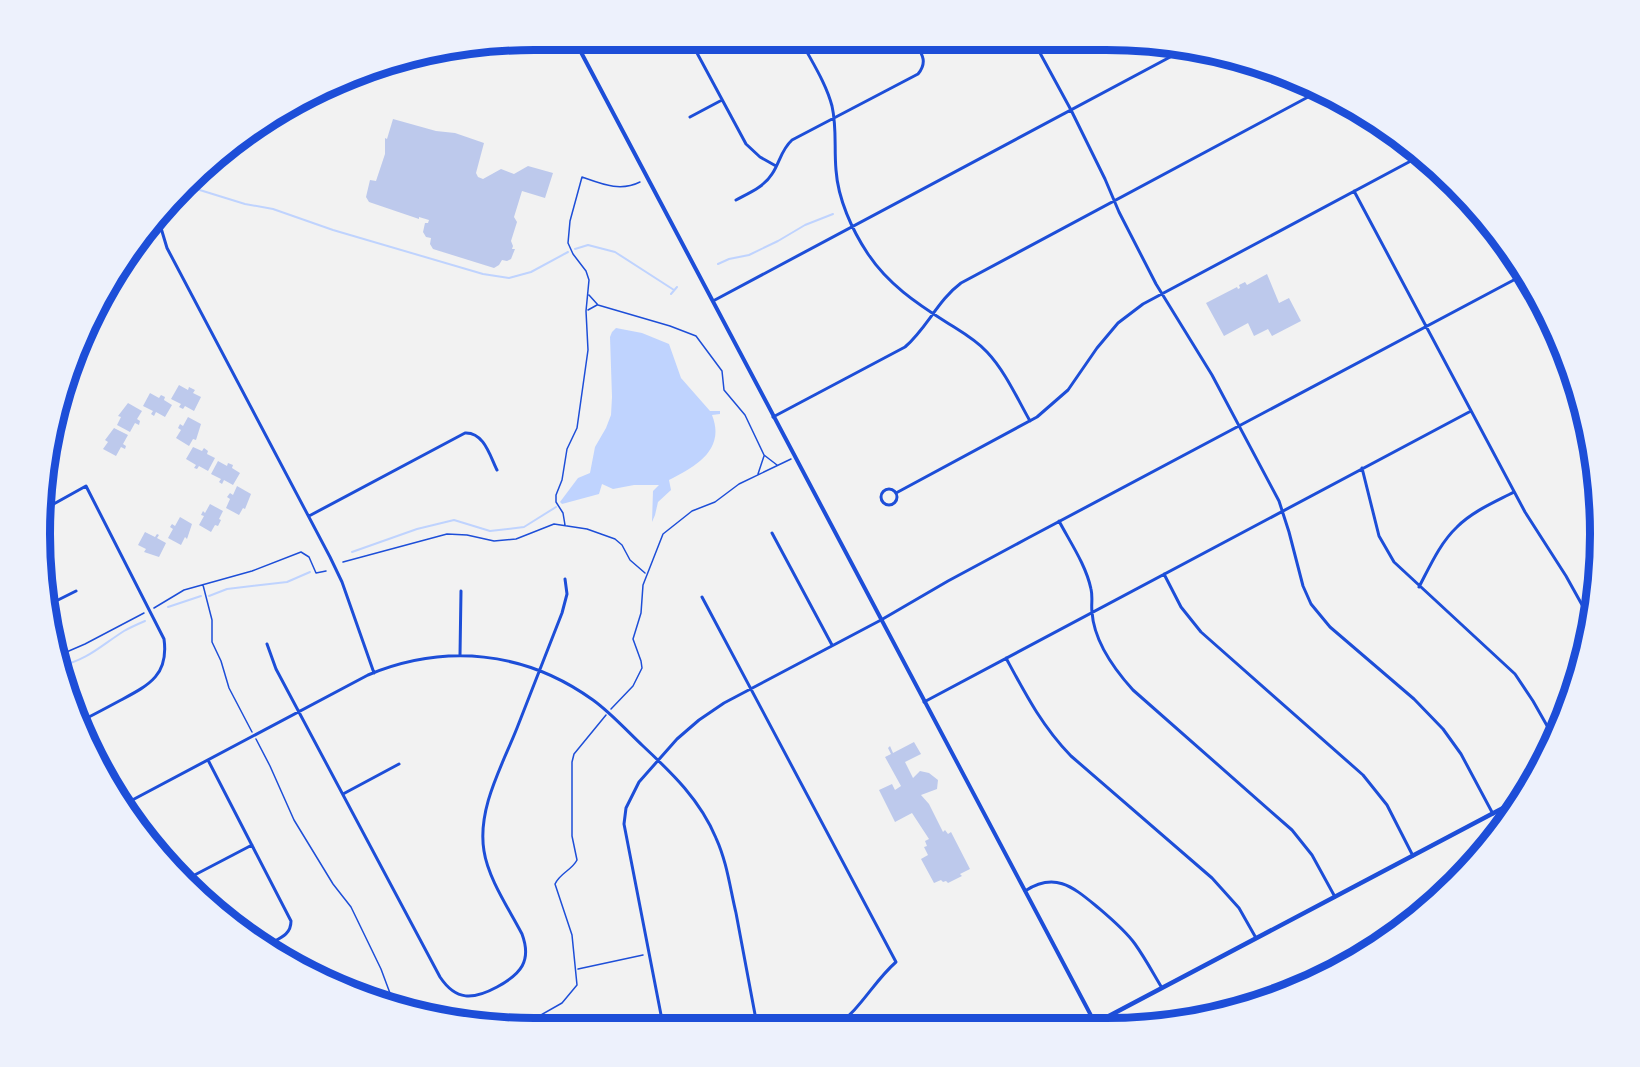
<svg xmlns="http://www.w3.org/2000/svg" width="1640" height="1067" font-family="'Titillium Web',sans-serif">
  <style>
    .water { fill: #bfd3fe }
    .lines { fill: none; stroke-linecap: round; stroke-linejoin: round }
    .stream { stroke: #bfd3fe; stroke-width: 2 }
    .building { fill: #bdc9ec }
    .path { stroke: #1d4ed8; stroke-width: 1.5 }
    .minor { stroke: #1d4ed8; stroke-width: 3 }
    .tertiary { stroke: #1d4ed8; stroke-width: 4 }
    .primary { stroke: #1d4ed8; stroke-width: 4.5 }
    .rim { fill: none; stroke: #1d4ed8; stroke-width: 8 }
  </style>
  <rect width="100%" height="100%" fill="#f2f2f2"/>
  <path class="water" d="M616 328 642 333 669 344 681 378 710 411H720V414L712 415C726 450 695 467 669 480L671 490 658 502 655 515 652 522 653 491 659 485H634L613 489 602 484 599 494 562 504 560 502 578 478 590 473 595 447 606 428 611 415 612 397 610 337 612 332Z"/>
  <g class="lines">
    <path class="stream" d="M190 187 245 204 273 209 333 230 483 274 509 278 531 272 568 252
      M575 249 588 245 615 252 674 290
      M718 264 729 259 749 255 778 241 805 225 833 214
      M671 294 677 287
      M352 552 417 529 454 520 490 531 524 527 556 507
      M209 596 227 589 287 582 310 572
      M168 607 201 596
      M58 667C89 659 99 647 124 631 131 627 138 624 145 621"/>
  </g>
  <path class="building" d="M393 119 436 131 455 133 484 143 476 173 478 177 483 179 501 169 514 174 528 166 553 173 545 198 522 191 514 217 517 222 511 241 513 246 512 249H515L511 259 507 261 502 260 499 265 494 268 433 249 430 244 431 238 426 237 423 232 425 223H428L429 220 419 217V219L369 202 366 197 370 180 376 181 385 154V138L387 139Z
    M1267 274 1279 303 1289 298 1301 321 1272 336 1268 329 1254 336 1248 323 1224 336 1206 303 1237 287 1238 289 1240 288 1239 285 1245 282 1247 285Z
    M179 385 188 390 189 387 195 390 193 393 201 397 194 411 185 406 183 409 179 407 181 404 171 399Z
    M150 393 159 398 161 395 165 397 164 400 172 405 165 417 156 412 154 416 151 414 153 411 143 406Z
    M128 403 142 411 137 419 140 421 139 425 135 423 130 432 117 425 121 417 118 416Z
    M188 417 201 424 196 440 193 439 189 446 176 438 181 430 178 428 180 424 183 426Z
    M114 428 128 435 123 444 126 446 125 449 121 447 116 456 103 449 108 442 105 440Z
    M193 447 202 451 204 448 208 451 207 454 215 458 208 471 199 466 197 469 194 468 196 465 186 459Z
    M218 461 227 466 228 463 233 465 232 468 240 473 233 485 224 480 222 484 219 482 221 479 211 474Z
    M237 486 251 494 245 509 243 508 239 515 226 508 230 499 227 497 230 493 233 495Z
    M210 504 223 511 219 519 221 520 218 526 215 525 211 532 199 525 204 516 201 515 203 511 205 513Z
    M180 517 192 524 187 539 185 537 181 545 168 538 173 529 170 527 172 524 175 526Z
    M145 532 155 537 157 534 159 535 157 538 166 543 159 557 144 552 146 549 138 545Z
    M914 742 921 754 905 762 913 778 920 771 929 773 938 780 937 789 921 795 929 804 943 832 945 830 948 834 951 832 970 869 960 874 962 876 948 883 946 881 943 882 941 880 934 883 921 859 928 855 924 847 927 846 925 841 929 839 912 813 895 822 879 790 892 784 895 790 901 786 885 757 891 754 888 748 890 746 893 753Z"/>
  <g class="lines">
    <path class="path" d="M589 295 598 305 670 326 696 336 722 371 724 390 745 415 764 455 777 465
      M588 310 597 305
      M758 474 764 456
      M565 525 563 513 556 502V495L562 480 567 449 577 428 588 350 586 311 589 280 586 271 573 254 568 243 570 221 582 177C602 184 620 192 640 182
      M343 562 447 534 467 535 494 541 516 539 554 524 587 529 615 539 622 545 630 560 645 573
      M203 585 212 620V642L221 661 229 688 252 732
      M154 608 184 590 252 571 301 552 309 557 316 573 326 571
      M55 657 85 644 144 613
      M611 709 633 686 642 668 641 661 633 639 641 613 643 585 663 534 692 511 715 502 739 484 791 459
      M256 739 270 766 294 820 333 884 351 907 381 969 394 1004
      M578 969 643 955
      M525 1024 562 1003 577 985 572 935 555 884C560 873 572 870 577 860L572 836V762L574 754 606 715"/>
    <path class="minor" d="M690 40 746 144 760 157 776 166
      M801 41C812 62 826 83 832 106 837 128 834 148 836 170 838 199 852 230 868 254 888 284 916 303 946 322 960 331 975 339 987 352 1005 371 1017 398 1030 421
      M1034 42 1071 110 1105 179 1119 212 1156 284 1212 375 1279 501 1289 532 1303 586 1311 604 1330 627 1414 699 1443 729 1461 754 1493 814
      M690 117 722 100
      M1354 191 1525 512 1566 576 1591 621
      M736 200C749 193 764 187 772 174 780 162 781 150 792 140L918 74C928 62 922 54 915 42
      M162 213 161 228 167 248 330 557 342 582 374 673
      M713 301 1187 48
      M89 329 95 326 93 323
      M773 417 905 347C927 328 938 300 961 283L1323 89
      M1362 468 1379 536 1394 562 1515 674 1533 701 1554 738
      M881 497a8 8 0 1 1 16 0a8 8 0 1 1-16 0Z
      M896 493 1037 417 1068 390 1097 348 1118 323 1143 304 1422 155
      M41 511 86 486 164 639C169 675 149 685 121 700 108 707 95 714 83 720
      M309 516 465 433C484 432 490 456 497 470
      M1059 521C1070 542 1086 565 1091 589 1093 597 1091 605 1092 612 1094 642 1114 669 1133 690L1292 830 1312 855 1335 897
      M772 533 832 645
      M1164 574 1181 607 1201 632 1363 775 1387 805 1413 856
      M1419 587C1430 566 1440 543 1457 527 1473 511 1495 502 1514 492
      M702 597 896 962C873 982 860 1011 835 1026
      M50 604 76 591
      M267 644 276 669 440 977C456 1001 473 1000 497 987 521 974 532 961 522 934 509 909 488 878 484 851 477 809 502 766 517 728 532 690 547 651 562 613L567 594 565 579
      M460 655 461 591
      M1006 658C1026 695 1042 726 1071 756L1212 878 1239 908 1256 938
      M924 702 1471 411
      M208 760 291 921C291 935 280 938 269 944
      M343 794 399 764
      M121 806 368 675C445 643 525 651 593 700 611 713 627 731 643 746 673 774 700 800 716 838 727 862 730 888 736 913 743 950 750 988 757 1025
      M185 880 252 845
      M1025 891C1054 872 1072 886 1095 905 1109 917 1124 929 1135 944 1145 958 1153 973 1162 988
      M663 1025 624 824 626 808 639 782 677 739 699 720 724 703 881 620 948 581 1028 538 1525 274"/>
    <path class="tertiary" d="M574 39 1095 1023"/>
    <path class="primary" d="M1088 1027 1522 798"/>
  </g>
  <path d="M0 0H1640V1067H0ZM534 50H1106A484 484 0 0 1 1590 534V534A484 484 0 0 1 1106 1018H534A484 484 0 0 1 50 534V534A484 484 0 0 1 534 50Z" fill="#edf1fc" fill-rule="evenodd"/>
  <path class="rim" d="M534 50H1106A484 484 0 0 1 1590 534V534A484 484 0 0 1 1106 1018H534A484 484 0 0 1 50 534V534A484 484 0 0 1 534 50Z"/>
</svg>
